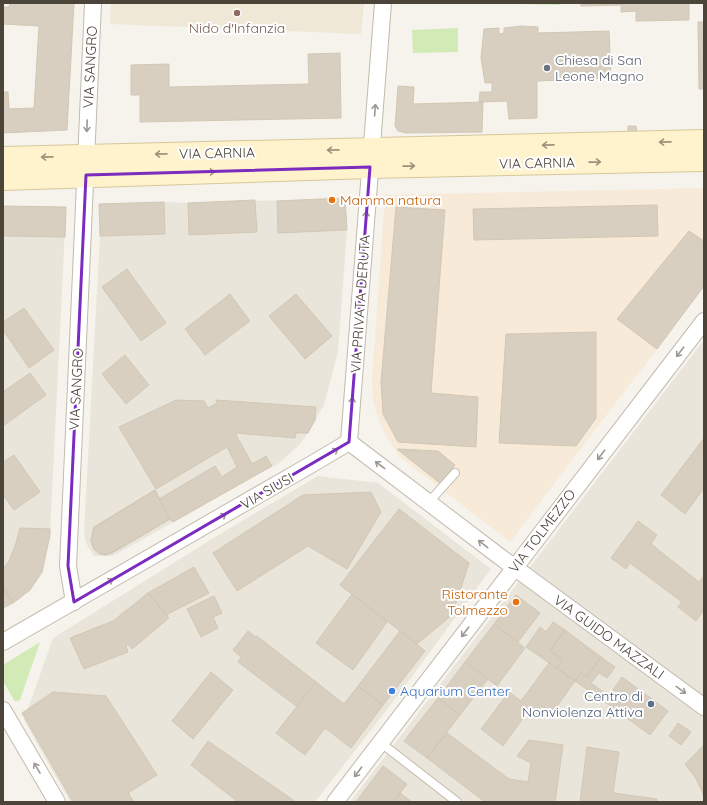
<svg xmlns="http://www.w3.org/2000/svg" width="707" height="805" font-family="Quicksand,sans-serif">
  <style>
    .residential { fill: #eae5da }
    .commercial { fill: #f7ead8 }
    .education { fill: #efe8d6 }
    .green { fill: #d2eab5 }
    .building { fill: #d8cfc1; stroke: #d3c7b4 }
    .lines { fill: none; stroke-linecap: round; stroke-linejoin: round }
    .lane-casing { stroke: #c2bbae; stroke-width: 10 }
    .street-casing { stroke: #c2bbae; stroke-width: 18 }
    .secondary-casing { stroke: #d6c79b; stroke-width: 24 }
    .lane { stroke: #fff; stroke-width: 8 }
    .street { stroke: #fff; stroke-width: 16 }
    .secondary { stroke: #fff3cd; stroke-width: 22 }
    .oneway { stroke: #9c9892 }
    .oneway2 { stroke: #9c937c }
    .marked { fill: none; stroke: #7b2cbf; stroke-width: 3; stroke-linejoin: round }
    .education-dot { fill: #8d6e63; stroke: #fff; stroke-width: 1.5 }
    .worship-dot { fill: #6b7280; stroke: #fff; stroke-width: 1.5 }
    .food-dot { fill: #e8710a; stroke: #fff; stroke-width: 1.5 }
    .shop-dot { fill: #3f7fe0; stroke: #fff; stroke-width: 1.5 }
    .service-dot { fill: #5c6f8a; stroke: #fff; stroke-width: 1.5 }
    .labels { text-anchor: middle; stroke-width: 4; stroke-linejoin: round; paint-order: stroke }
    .education-label { font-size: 14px; fill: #785e54; stroke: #fff }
    .worship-label { font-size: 14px; fill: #5b616d; stroke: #fff; text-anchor: start }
    .street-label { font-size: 14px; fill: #4b4439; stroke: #fff }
    .food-label { font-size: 14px; fill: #c56008; stroke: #fff; text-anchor: start }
    .shop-label { font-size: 14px; fill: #366cbe; stroke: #fff; text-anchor: start }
    .service-label { font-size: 14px; fill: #4e5e75; stroke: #fff; text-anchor: end }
  </style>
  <rect width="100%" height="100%" fill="#f6f3ec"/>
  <path class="residential" d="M345 198 347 230 338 352 324 405 308 433 299 445 278 464 258 474 113 556H94L86 543 84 531 100 236 99 204 164 202 188 203Z
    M3 206 66 207 50 535 42 572 30 590 18 600 3 608Z
    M704 340V802H350Z
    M318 476 378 483 491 569 396 698 315 802H70L24 720 53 638 220 534Z"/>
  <path class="commercial" d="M704 188V287L510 542 400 457 388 440 379 420 373 401 372 379 385 195Z"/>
  <path class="education" d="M111 3H364L361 34 110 24Z"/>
  <path class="green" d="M469 3H560V5Z
    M458 28V52L413 53 412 30Z
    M40 642 20 700 15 702 3 681V665Z"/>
  <path class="building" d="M10 3H74L67 130 3 133V92H8L9 109 34 108 39 26 3 24V7H9Z
    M581 3H689V20L636 21V11L621 12V5L581 6Z
    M698 22H704V89H699Z
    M521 26 538 27V33L609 31 611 78 537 81V118L509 119 507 101 479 102 480 92H492V83H485L481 58 484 29 499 28V34L504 33V28Z
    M340 53 341 118 140 122V95H131V65L169 64V87L309 84 308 54Z
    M398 86 414 87 413 104 483 102 482 132 406 133 398 131 395 126Z
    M628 126H636L637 133H628Z
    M345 198 347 230 278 233 277 201Z
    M255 200 257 232 189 235 188 203Z
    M164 202 165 234 100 236 99 204Z
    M657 205 658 236 474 240 473 209Z
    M3 206 66 207 65 237 3 236Z
    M396 207 445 210 431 393 478 397 476 447 398 442 383 414 381 382Z
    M689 231 704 241V286L657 349 617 319Z
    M127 269 166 323 141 341 102 287Z
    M230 294 250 321 205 355 185 329Z
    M296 294 332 336 305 359 269 316Z
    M24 308 54 350 29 368 3 330V322Z
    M596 332V418L576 446 499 443 506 334Z
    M125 355 149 385 126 404 102 374Z
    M30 373 46 395 3 426V392Z
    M176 400 204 401 208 408 217 403 216 400 316 407 315 420 308 433H296L295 438 235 433 252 464 266 456 272 466 173 522 170 519 112 553 105 555 100 554 94 549 91 540 94 527 100 524 155 490 159 499 215 466 222 477 237 467 227 447 156 489 119 427Z
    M704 438V488L685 514 661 495Z
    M397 449 438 451 455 465 441 484Z
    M14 455 40 492 14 510 3 495V462Z
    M155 490 170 519 109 554H100L94 549 91 540 94 527Z
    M371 492 381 512 347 569 308 546 237 591 213 553 303 495Z
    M399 509 469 563 452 615 417 644 340 585Z
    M638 521 657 535 651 544 699 582 704 576V610L696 621 678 607 682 602 630 563 626 569 611 558Z
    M20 528 50 529V535L42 572 30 590 13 603 3 586V569L9 561 16 543Z
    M194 567 209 593 166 615 148 593Z
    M3 586 13 603 3 608Z
    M148 593 169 618 132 649 128 644 126 646 128 652 84 669 70 638 113 621Z
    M352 594 387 622 353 670 316 643Z
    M516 595 540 613 518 642 494 624Z
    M214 596 222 613 213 617 218 628 201 637 187 609Z
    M553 622 565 630 550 651 563 660 557 668 526 647 540 627 546 632Z
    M494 624 525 648 497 686 465 662Z
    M565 630 601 657 587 677 581 673 575 681 557 668 563 660 550 651Z
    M248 631 256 637 257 636 316 682 296 706 238 662 241 657 233 650Z
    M400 631 425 651 383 705 358 686Z
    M601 657 615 667 607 678 599 673 591 683 609 696 605 702 575 681 581 673 587 677Z
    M465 662 488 679 460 715 438 698Z
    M549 663 575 681 550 716 544 712 540 718 529 710 503 746 481 729 509 692 521 701Z
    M211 672 233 690 193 739 172 721Z
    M622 677 668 711 650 735 605 702Z
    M316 682 344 704 358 686 383 705 351 748 325 728 305 755 276 733Z
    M53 692 106 696 157 775 128 793 134 802H73L22 713Z
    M438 698 460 715 427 758 404 741Z
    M678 723 691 732 681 745 669 736Z
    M447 733 509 779 528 782 531 763 517 756 529 740 563 745 555 802H485L427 758Z
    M208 741 296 802H238L191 765Z
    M704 745V798L702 791 695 777 685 764Z
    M587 747 619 752 613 793 657 799 656 802H580Z
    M383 766 407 784 393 802H356Z
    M400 793 412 802H393Z"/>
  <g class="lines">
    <g class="lane-casing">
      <path id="lane" d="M429 502 455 473
        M381 743 457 802"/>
    </g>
    <g class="street-casing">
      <path id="street" d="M349 442 499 556 704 707
        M349 442 383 3
        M74 602 68 566 93 3
        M3 642 312 464 349 442
        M3 710 57 802
        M335 802 704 321"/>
    </g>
    <g class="secondary-casing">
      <path id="secondary" d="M3 158 704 141
        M3 179 370 167 704 160"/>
    </g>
    <use href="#lane" class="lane"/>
    <use href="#street" class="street"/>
    <use href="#secondary" class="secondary"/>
  </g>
  <defs><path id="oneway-shaft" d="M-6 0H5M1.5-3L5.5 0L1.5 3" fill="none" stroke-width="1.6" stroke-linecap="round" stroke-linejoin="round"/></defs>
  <g class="oneway">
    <use href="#oneway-shaft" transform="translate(375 110) rotate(-86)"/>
    <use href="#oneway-shaft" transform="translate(87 126) rotate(92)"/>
    <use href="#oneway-shaft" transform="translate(366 217) rotate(-86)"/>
    <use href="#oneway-shaft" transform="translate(680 352) rotate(127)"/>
    <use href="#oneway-shaft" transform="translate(352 403) rotate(-86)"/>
    <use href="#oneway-shaft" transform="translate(333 452) rotate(-32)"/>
    <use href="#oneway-shaft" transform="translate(601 455) rotate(127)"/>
    <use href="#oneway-shaft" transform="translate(380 465) rotate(-143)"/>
    <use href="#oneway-shaft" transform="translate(221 517) rotate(-30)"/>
    <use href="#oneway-shaft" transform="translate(483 544) rotate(-142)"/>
    <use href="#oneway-shaft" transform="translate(108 582) rotate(-30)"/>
    <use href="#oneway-shaft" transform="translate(465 632) rotate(127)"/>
    <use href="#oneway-shaft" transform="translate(681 690) rotate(36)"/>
    <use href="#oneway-shaft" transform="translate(37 768) rotate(-120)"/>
    <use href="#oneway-shaft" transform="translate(358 772) rotate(127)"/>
  </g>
  <g class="oneway2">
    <use href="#oneway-shaft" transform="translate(665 142) rotate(179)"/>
    <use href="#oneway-shaft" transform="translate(548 145) rotate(179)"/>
    <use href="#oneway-shaft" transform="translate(333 150) rotate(179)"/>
    <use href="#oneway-shaft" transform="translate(161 154) rotate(179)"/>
    <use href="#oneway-shaft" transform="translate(47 157) rotate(179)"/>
    <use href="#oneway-shaft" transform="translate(595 162) rotate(-1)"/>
    <use href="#oneway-shaft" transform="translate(409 166) rotate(-1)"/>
    <use href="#oneway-shaft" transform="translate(209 172) rotate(-2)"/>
  </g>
  <path class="marked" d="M370 167 349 442 74 602 68 566 86 175Z"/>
  <circle class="education-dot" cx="237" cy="13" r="4"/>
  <circle class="worship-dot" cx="547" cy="68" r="4"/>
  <g class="food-dot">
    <circle cx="332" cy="200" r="4"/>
    <circle cx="516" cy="602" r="4"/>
  </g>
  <circle class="shop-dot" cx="392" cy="691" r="4"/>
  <circle class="service-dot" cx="651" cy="704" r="4"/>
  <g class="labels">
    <g class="education-label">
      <text x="237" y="33">Nido d'Infanzia</text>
    </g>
    <g class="worship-label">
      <text x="555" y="65">Chiesa di San<tspan x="555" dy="16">Leone Magno</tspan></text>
    </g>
    <g class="street-label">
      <text transform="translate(90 67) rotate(-87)" y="5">VIA SANGRO</text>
      <text transform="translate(217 153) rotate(-1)" y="5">VIA CARNIA</text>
      <text transform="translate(537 163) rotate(-1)" y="5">VIA CARNIA</text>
      <text transform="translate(360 304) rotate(-86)" y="5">VIA PRIVATA DERUTA</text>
      <text transform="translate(76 389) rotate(-87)" y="5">VIA SANGRO</text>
      <text transform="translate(267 491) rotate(-30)" y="5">VIA SIUSI</text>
      <text transform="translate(542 531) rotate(-53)" y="5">VIA TOLMEZZO</text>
      <text transform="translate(609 637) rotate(36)" y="5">VIA GUIDO MAZZALI</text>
    </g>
    <g class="food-label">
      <text x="340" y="205">Mamma natura</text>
      <text x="508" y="599" text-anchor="end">Ristorante<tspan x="508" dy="16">Tolmezzo</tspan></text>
    </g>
    <g class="shop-label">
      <text x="400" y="696">Aquarium Center</text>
    </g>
    <g class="service-label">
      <text x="643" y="701">Centro di<tspan x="643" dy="16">Nonviolenza Attiva</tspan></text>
    </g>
  </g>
  <rect width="707" height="805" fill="none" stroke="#4b4439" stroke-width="8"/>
</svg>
